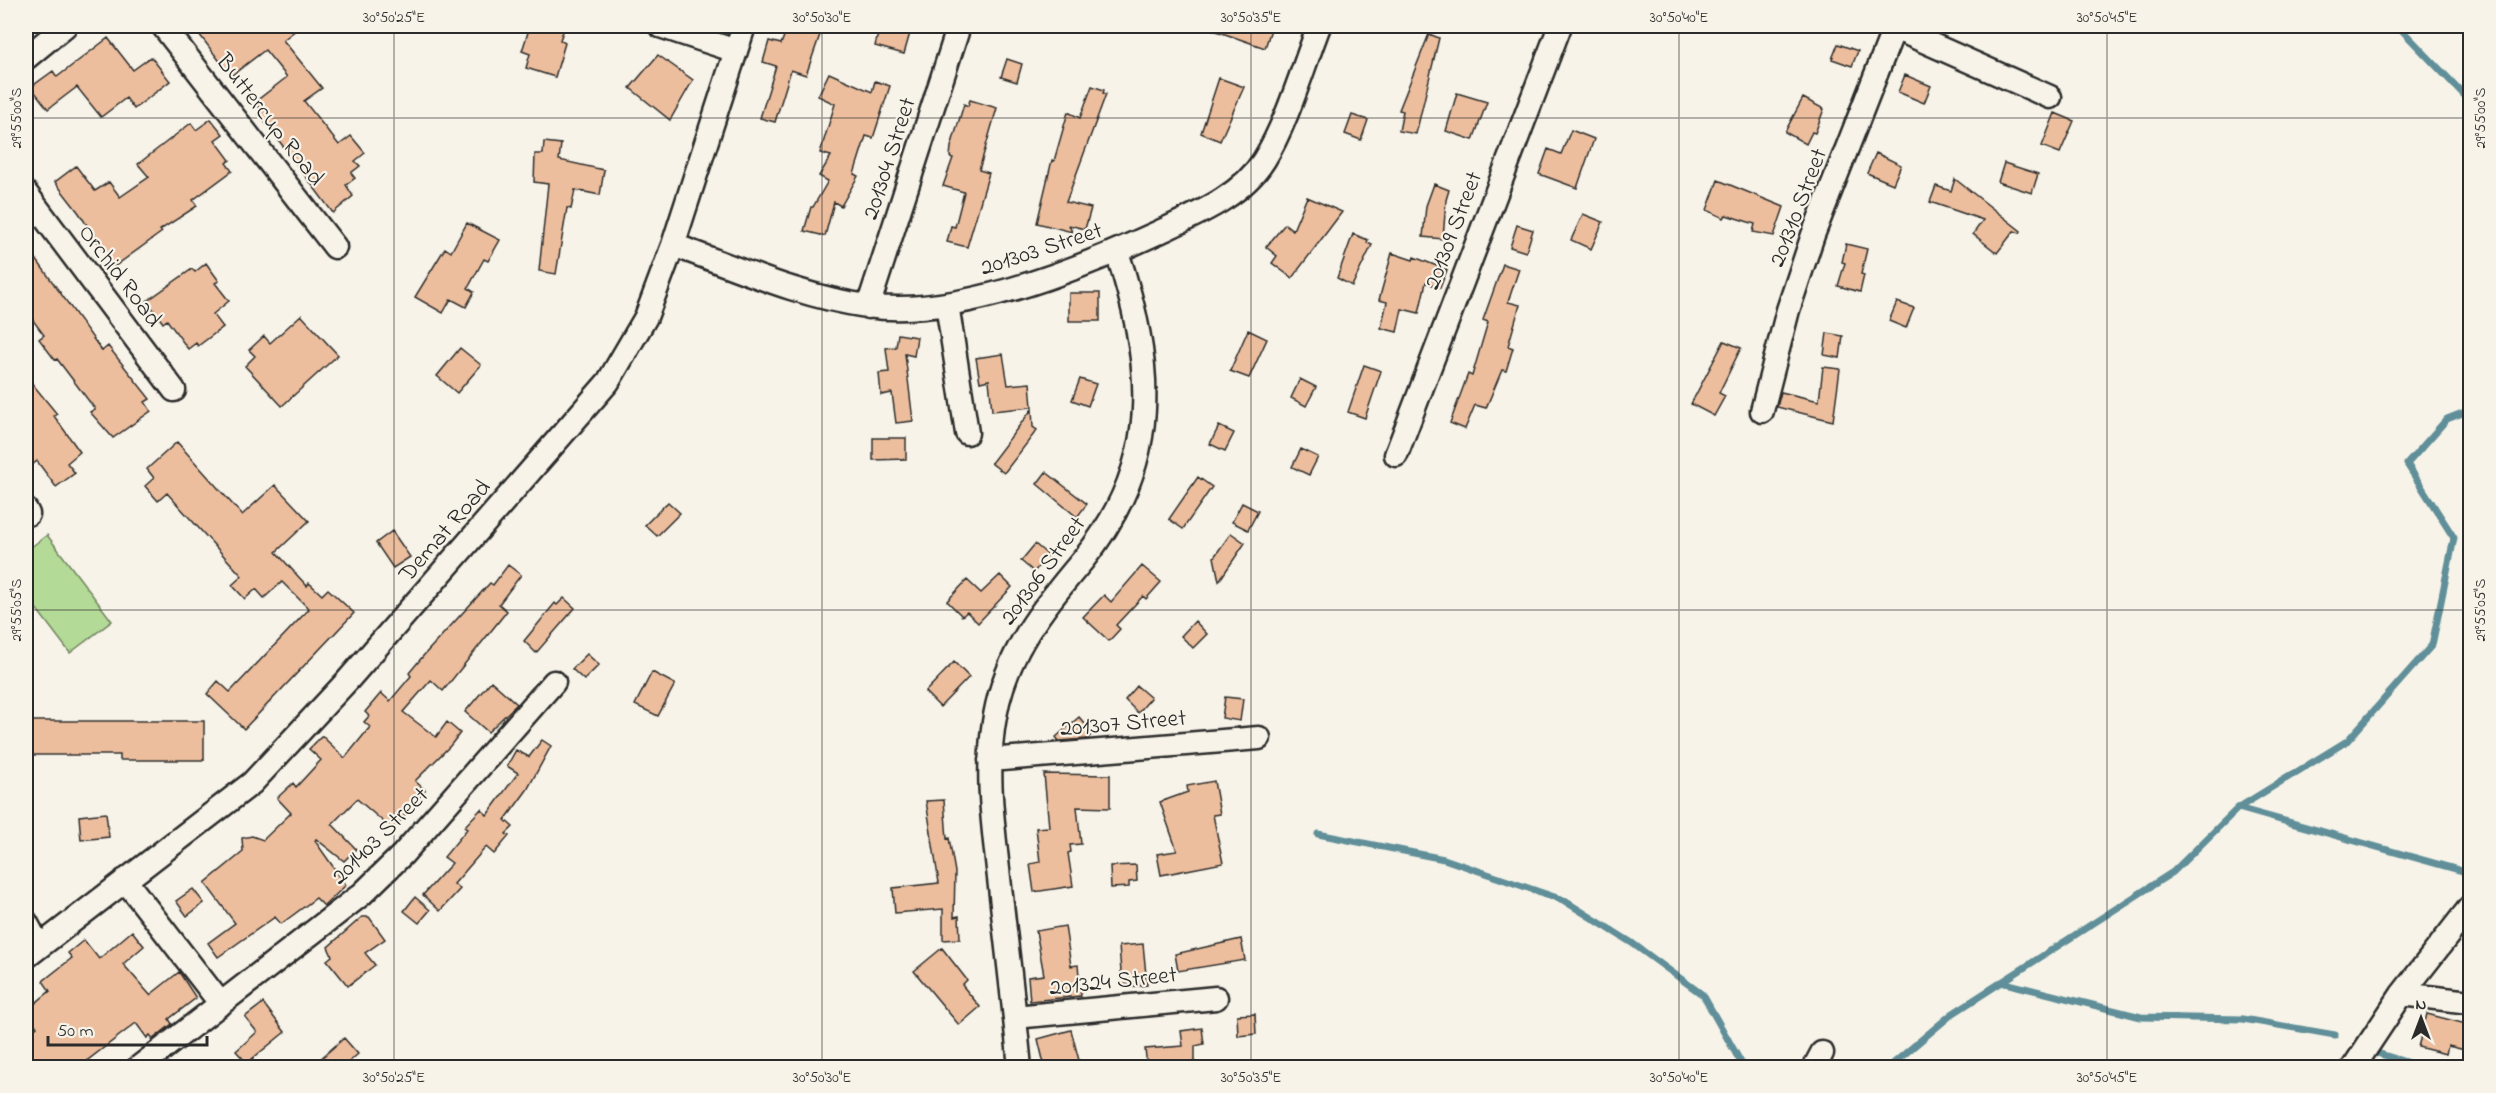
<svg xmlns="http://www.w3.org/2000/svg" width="2496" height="1093" font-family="'Indie Flower',sans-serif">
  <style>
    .green { fill: #b3da96; stroke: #6f8260; stroke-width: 1.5 }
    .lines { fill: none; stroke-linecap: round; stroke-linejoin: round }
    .stream { stroke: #608f99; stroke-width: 7 }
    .building { fill: #edbe9d; stroke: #2b2b2b; stroke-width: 1.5 }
    .minor-casing { stroke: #2b2b2b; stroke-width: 27 }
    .minor { stroke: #f7f3e8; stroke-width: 22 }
    .ticks { fill: none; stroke: #2b2b2b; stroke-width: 1.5; stroke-opacity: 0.45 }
    .labels { text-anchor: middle; stroke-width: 4.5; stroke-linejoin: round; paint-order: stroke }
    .street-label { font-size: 24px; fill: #2b2b2b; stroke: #f7f3e8 }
    .neatline { fill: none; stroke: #2b2b2b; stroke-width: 2 }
    .ticks-label { font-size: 15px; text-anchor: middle; fill: #2b2b2b }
  </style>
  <rect width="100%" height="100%" fill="#f7f3e8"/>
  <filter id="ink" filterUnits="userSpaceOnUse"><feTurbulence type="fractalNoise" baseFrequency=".0167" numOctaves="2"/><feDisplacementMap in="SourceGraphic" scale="12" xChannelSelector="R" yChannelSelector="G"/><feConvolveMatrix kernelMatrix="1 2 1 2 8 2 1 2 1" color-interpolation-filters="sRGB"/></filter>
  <g filter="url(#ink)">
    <path class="green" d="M47 535 112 621 70 653 26 595V551Z"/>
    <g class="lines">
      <path class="stream" d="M2398 26 2470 101
        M2238 808 2466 872
        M1318 834 1444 859 1563 900 1632 943 1703 995 1744 1068
        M2001 982 2141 1017 2243 1019 2335 1035
        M2377 1053 2425 1068
        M1888 1068 1952 1014 2173 872 2238 808 2347 741 2432 645 2454 538 2407 464 2447 419 2470 410"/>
    </g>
    <path class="building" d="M193 26H301L283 40 322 88 304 101 339 145 351 136 365 153 355 161 360 166 351 173 355 178 346 185 353 196 333 213 259 114 262 111 255 102 287 77 265 50 231 76Z
      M530 26H565L560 40 565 43 555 77 526 68 530 54 522 51Z
      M788 26H823L806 75 791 70 775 122 760 118 776 66 763 62 769 41 781 44Z
      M880 26H912L904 54 875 46Z
      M1209 26H1272L1265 48 1208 28Z
      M1429 34 1439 38 1416 134 1399 131 1403 111 1399 110Z
      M108 38 133 70 151 57 170 81 134 109 126 98 101 117 77 87 48 109 31 87 53 71 57 77Z
      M1838 44 1858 51 1852 66 1832 59Z
      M658 55 693 80 670 120 630 88Z
      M1007 59 1022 64 1017 82 1001 77Z
      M829 73 872 92 875 81 890 86 873 138 866 136 854 174 858 176 841 206 834 202 825 236 804 231 811 207H813L828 181 819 176 831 156 820 153 835 104 818 96Z
      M1905 75 1931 86 1924 103 1898 92Z
      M1219 78 1244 87 1220 141 1201 133Z
      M1092 86 1104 90 1103 93 1106 94 1066 202 1091 208 1085 229 1069 225 1072 232 1037 223 1052 160 1054 161 1068 112 1080 118Z
      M1457 93 1487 102 1473 140 1446 131Z
      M1803 98 1824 109 1815 133 1812 132 1806 144 1785 132Z
      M970 100 997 108 979 170 989 173 967 247 947 242 951 226 955 227 964 192 943 186 953 158 950 157 951 147 964 104 968 106Z
      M2055 113 2074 121 2060 153 2042 146Z
      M1352 115 1368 120 1361 140 1345 134Z
      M211 119 223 134 215 140 230 160 226 163 232 171 193 200 197 206 160 230 162 232 114 267 79 213 55 182 76 166 95 191 109 182 120 197 149 177 138 164 191 123 196 130Z
      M1571 130 1594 139 1577 188 1539 174 1548 149 1561 154Z
      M544 142 561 144 559 160 604 170 600 195 575 190 571 209 567 208 556 274 539 271 548 184 534 182 535 154H543Z
      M1876 153 1901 165 1893 184 1867 173Z
      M2004 163 2038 174 2032 193 1998 182Z
      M1955 179 2021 231 2020 233 2014 231 1997 253 1973 234 1983 220 1930 202 1936 186 1951 191Z
      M1718 180 1784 207 1774 236 1753 232 1755 224 1726 215 1724 218 1707 210Z
      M1434 184 1449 190 1446 200 1443 239 1423 237 1426 206Z
      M1307 197 1342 212 1292 278 1272 263 1277 256 1266 247 1285 224 1293 230Z
      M1583 214 1603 222 1591 249 1571 240Z
      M467 223 500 240 488 261 484 259 468 288 474 292 466 307 451 299 443 313 415 297 445 248 451 252Z
      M1517 225 1533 230 1526 252 1510 247Z
      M1353 234 1368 240 1367 243 1372 245 1352 286 1337 278Z
      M1846 244 1867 249 1861 274 1864 275 1860 292 1838 286 1845 263 1842 262Z
      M26 245 102 351 108 346 150 399 145 402 151 411 113 438 90 412 95 409 57 359 55 360 39 339 44 335 26 311Z
      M1392 253 1413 260 1414 257 1447 270 1440 288 1426 282 1419 313 1402 309 1397 332 1381 328 1387 302 1379 300Z
      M206 263 219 281 215 283 229 301 213 314 223 327 198 346 196 343 188 349 167 320 163 323 147 301 192 269 195 272Z
      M1503 264 1519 269 1508 302 1520 305 1508 346 1513 348 1506 371 1502 370 1486 408 1475 405 1465 429 1450 423 1468 374 1472 376 1488 322 1483 320Z
      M1069 293H1100V321H1069Z
      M1897 302 1914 308 1906 328 1889 321Z
      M301 315 338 355 282 406 245 366 255 356 249 350 264 336 270 343Z
      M1248 330 1267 339 1249 378 1230 371Z
      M1827 333 1843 336 1840 358 1824 355Z
      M898 334 917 337 914 356 905 354 913 421 896 423 892 393 881 395 879 373 889 372 886 348 896 347Z
      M1724 341 1741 348 1719 393 1725 396 1714 416 1691 404Z
      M460 348 481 365 457 393 437 376Z
      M1003 354 1008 385 1030 383 1032 407 992 411 989 380 980 382 976 358Z
      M1364 365 1381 371 1365 418 1348 412Z
      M1823 367 1840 369 1833 421 1777 407 1781 392 1819 401Z
      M26 376 57 414 54 416 80 452 67 463 75 473 56 487 37 461 26 470Z
      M1080 379 1096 384 1088 406 1072 400Z
      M1300 379 1316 387 1306 406 1291 398Z
      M1032 409 1033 427 1037 430 1004 473 991 463Z
      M1219 426 1234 433 1225 451 1210 444Z
      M873 438H906V459L873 460Z
      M177 442 242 515 275 485 309 521 276 552 307 586 309 583 322 595 328 589 354 613 244 729 207 694 218 681 230 692 309 609 282 582 264 598 256 589 245 599 232 585 242 576 167 493 158 501 145 486 154 478 147 469Z
      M1301 449 1318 457 1309 475 1292 467Z
      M1046 472 1087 504 1077 517 1037 484Z
      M1198 477 1212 487 1183 529 1169 519Z
      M668 502 680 513 657 536 645 525Z
      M1242 503 1258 511 1248 530 1232 522Z
      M392 531 410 557 393 568 376 543Z
      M1231 533 1245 543 1219 581 1214 557Z
      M1035 544 1048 555 1034 572 1021 561Z
      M508 565 521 575 499 604 507 611 443 691 431 680 403 712 436 737 447 722 460 733 450 746 415 781 425 790 393 830 357 799 332 824 356 849 344 861 316 839 315 841 346 885 324 906 316 898 281 924 275 917 218 957 208 943 235 923 205 883 243 852 242 838 252 836 263 840 291 813 277 798 293 783 296 787 321 760 309 749 322 736 345 758 370 727 364 722 369 716 365 712 381 693 390 701 411 676 409 673 424 655 490 583 493 585Z
      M1142 566 1161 582 1146 599 1143 596 1116 625 1120 629 1109 641 1083 617 1104 595 1111 602Z
      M1000 575 1012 587 978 623 967 612 962 616 947 601 967 580 981 593Z
      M564 598 575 608 536 653 524 641 555 603 557 605Z
      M1195 621 1207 634 1193 648 1181 636Z
      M587 654 599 665 584 680 572 669Z
      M954 662 969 677 940 707 925 692Z
      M652 672 675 684 658 716 635 705Z
      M491 681 517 704 488 732 465 712Z
      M1137 686 1151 698 1138 713 1125 700Z
      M1225 697 1243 699 1240 721 1222 718Z
      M1079 717 1093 733 1087 739 1059 741 1056 737Z
      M26 721H204V760H120V755H26Z
      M542 740 551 746 527 790 505 820 513 827 506 834 509 836 494 854 486 847 454 884 460 889 440 911 423 895 452 863 444 857 467 829 464 827 481 809 487 815 518 773 507 766 516 750 529 757Z
      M1044 774 1110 775V808L1077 807 1081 844 1070 845 1071 852 1068 853 1073 886 1034 892 1030 864 1040 862 1036 828 1049 827Z
      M1214 781 1220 814 1213 815 1223 863 1161 875 1157 854 1177 851 1160 802 1188 792 1187 786Z
      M944 800 947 839 949 838 955 872 954 917 959 916 960 939 943 940V909L895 913 893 888 939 883 926 801Z
      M106 813 109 837 81 840 79 816Z
      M1136 865 1137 881 1129 882V887L1111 888 1110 866Z
      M193 889 204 903 187 916 176 901Z
      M415 897 430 910 419 923 404 911Z
      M362 917H369L385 939 365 953 375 965 348 986 327 960 332 956 328 947Z
      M1065 926 1071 966 1078 965 1081 996 1030 1001 1028 977 1044 975 1036 931Z
      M132 931 144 946 123 964 150 995 179 972 196 998 169 1019 172 1024 153 1039 150 1035 147 1038 136 1023 88 1060 94 1068H26V1036L37 1027 26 1011 50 991 43 981 72 958 68 953 84 940 99 959Z
      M1241 939 1245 960 1178 971 1175 954Z
      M1143 944 1147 985 1129 987V984L1122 985 1119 946Z
      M942 948 967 980 962 985 980 1007 959 1025 914 971Z
      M263 1003 285 1032 247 1063 236 1051 257 1032 245 1017Z
      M1255 1014 1256 1034 1238 1036 1237 1015Z
      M2427 1014 2470 1025 2465 1050 2448 1046 2446 1054 2418 1047Z
      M1202 1028 1204 1044 1195 1046V1062L1147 1066 1145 1049 1183 1046 1181 1031Z
      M1071 1030 1081 1068H1045L1038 1039Z
      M344 1038 358 1054 342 1068H310Z"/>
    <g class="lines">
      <g class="minor-casing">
        <path id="minor" d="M163 26 335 247
          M660 26 736 51
          M1890 26 2050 97
          M26 58 65 26
          M26 193 174 390
          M673 245C735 267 800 297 867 306 956 319 1077 270 1157 233 1195 215 1241 197 1264 160 1287 123 1303 67 1319 26
          M947 304 967 433
          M868 307 959 26
          M1762 411 1788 310 1813 235 1895 26
          M1396 455 1560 26
          M26 510 28 514
          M990 760 1259 738
          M125 880 221 1004
          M26 922 39 946
          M26 957 252 783 348 680 608 382 646 317 673 245 744 26
          M2402 994 2470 1002
          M1015 1017 1216 998
          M138 1068 362 894 403 854 554 682
          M1020 1068C1014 1004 1006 941 999 878 993 824 985 770 995 716 1006 653 1043 607 1083 560 1163 462 1154 364 1117 252
          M1814 1068 1822 1053
          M2353 1068 2402 994 2470 907"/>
      </g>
      <use href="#minor" class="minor"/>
    </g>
  </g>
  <path class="ticks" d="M394 26V1068M822 26V1068M1251 26V1068M1679 26V1068M2107 26V1068M26 118H2470M26 610H2470"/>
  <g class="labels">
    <g class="street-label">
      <text transform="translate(271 119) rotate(52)" y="8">Buttercup Road</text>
      <text transform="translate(888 158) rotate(-72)" y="8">201304 Street</text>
      <text transform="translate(1797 207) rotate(-69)" y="8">201310 Street</text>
      <text transform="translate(1452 230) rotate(-69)" y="8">201309 Street</text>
      <text transform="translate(1041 248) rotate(-18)" y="8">201303 Street</text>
      <text transform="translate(121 275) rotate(53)" y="8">Orchid Road</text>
      <text transform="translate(444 530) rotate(-49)" y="8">Demat Road</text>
      <text transform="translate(1042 570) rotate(-54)" y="8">201306 Street</text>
      <text transform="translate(1123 722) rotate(-5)" y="8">201307 Street</text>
      <text transform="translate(379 835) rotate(-45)" y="8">201403 Street</text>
      <text transform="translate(1113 980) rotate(-6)" y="8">201324 Street</text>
    </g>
  </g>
  <rect width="2496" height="1093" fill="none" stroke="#f7f3e8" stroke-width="66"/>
  <g transform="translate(2421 1018)" stroke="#f7f3e8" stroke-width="4.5" paint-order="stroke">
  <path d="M0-4.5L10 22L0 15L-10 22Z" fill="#2b2b2b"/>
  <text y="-9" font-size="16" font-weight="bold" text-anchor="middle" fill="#2b2b2b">N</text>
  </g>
  <path d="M48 1036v9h159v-9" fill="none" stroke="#2b2b2b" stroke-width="3"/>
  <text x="57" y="1036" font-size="18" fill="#2b2b2b" stroke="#f7f3e8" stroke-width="4.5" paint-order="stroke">50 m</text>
  <rect x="33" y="33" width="2430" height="1027" class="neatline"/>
  <g class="ticks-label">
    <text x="394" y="22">30°50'25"E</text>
    <text x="822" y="22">30°50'30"E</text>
    <text x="1251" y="22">30°50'35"E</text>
    <text x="1679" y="22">30°50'40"E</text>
    <text x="2107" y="22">30°50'45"E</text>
    <text transform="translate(16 118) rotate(-90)" y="5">29°55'00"S</text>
    <text transform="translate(2480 118) rotate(-90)" y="5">29°55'00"S</text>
    <text transform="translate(16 610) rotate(-90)" y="5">29°55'05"S</text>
    <text transform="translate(2480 610) rotate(-90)" y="5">29°55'05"S</text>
    <text x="394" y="1082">30°50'25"E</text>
    <text x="822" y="1082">30°50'30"E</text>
    <text x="1251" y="1082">30°50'35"E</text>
    <text x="1679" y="1082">30°50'40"E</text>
    <text x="2107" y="1082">30°50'45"E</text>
  </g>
</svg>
